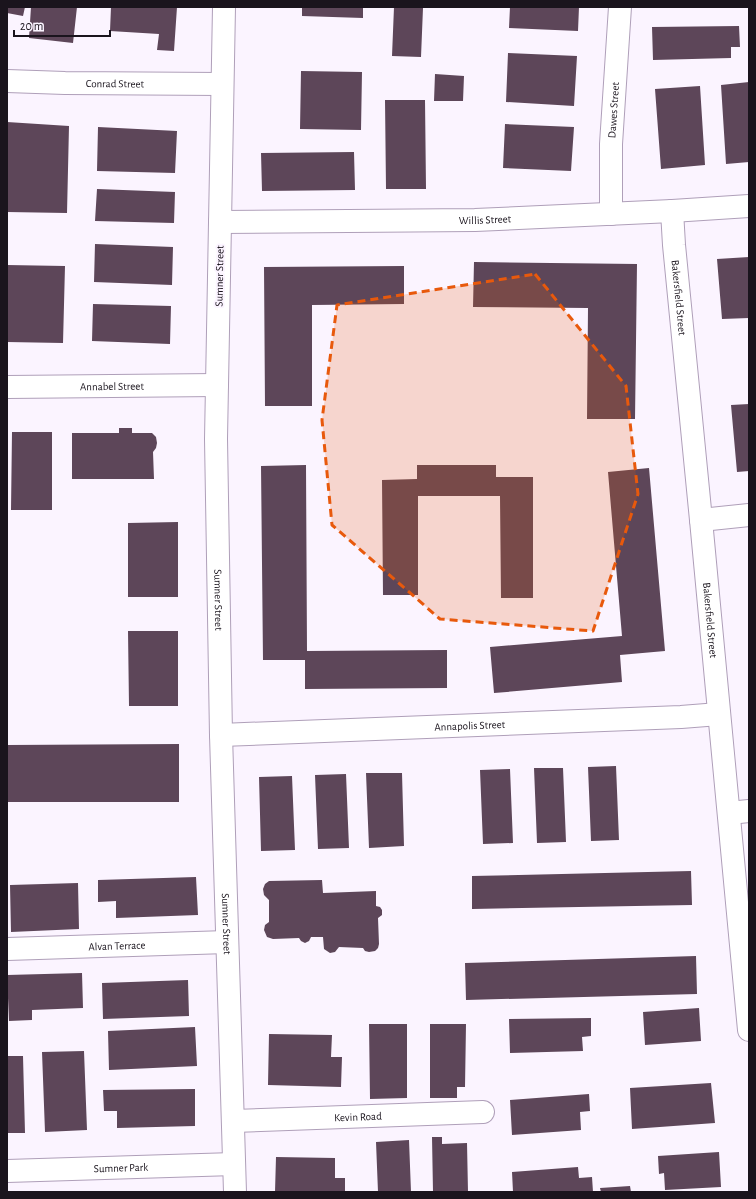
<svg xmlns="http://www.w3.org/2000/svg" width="756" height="1199" font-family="'Alegreya Sans',sans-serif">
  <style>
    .building { fill: #5d4659 }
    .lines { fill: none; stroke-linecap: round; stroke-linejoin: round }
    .street-casing { stroke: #af9fb9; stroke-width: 24 }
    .street { stroke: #fff; stroke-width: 22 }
    .marked { fill: #e8590c; fill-opacity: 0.2; stroke: #e8590c; stroke-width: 3; stroke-dasharray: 8 5; stroke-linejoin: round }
    .labels { text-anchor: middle; stroke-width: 4; stroke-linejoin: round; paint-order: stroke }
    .street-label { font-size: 11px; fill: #1a141d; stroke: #fbf4ff }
  </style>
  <rect width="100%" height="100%" fill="#fbf4ff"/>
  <path class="building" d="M8 7H25L23 16 7 13Z
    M31 7H77L73 43 29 38Z
    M111 7H177L174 51 157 50 159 34 110 31Z
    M302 7H363V18L302 16Z
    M394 7 423 8 421 57 392 56Z
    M510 7H579L578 31 509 28Z
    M739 26 740 47H731V58L653 60 652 27Z
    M508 53 577 56 574 106 506 102Z
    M301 71 362 72 361 130 300 129Z
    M435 74 464 76 463 101H434Z
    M749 82V162L726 164 721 85Z
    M700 86 705 165 661 169 655 89Z
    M385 100H425L426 189H386Z
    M7 122 69 126 67 213 7 212Z
    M505 124 574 127 571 171 503 168Z
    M98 127 177 131 175 173 97 171Z
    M354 152 355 190 262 191 261 153Z
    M97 189 175 192 174 223 95 221Z
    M95 244 173 247 172 285 94 282Z
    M749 257V318L722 319 717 259Z
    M474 262 637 264 635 419H587L588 308 473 307Z
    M7 265 65 266 63 343 7 342Z
    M404 266V304L312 305V406H265L264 267Z
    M93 304 171 306 170 344 92 341Z
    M749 404V471L737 472 731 405Z
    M119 428H132V433H152L156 437 157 443 156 448 153 452 154 479H72V433H119Z
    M12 432H52V510H11Z
    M306 465 307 651 447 650V688L305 689V660H263L261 466Z
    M417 465H496V477H533V598H501L500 496H418V595H383L382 480 417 479Z
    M649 468 665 651 620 655 622 682 494 693 490 647 622 636 608 472Z
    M178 522V597H128V523Z
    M128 631H178V706H129Z
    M179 744V802H7V745Z
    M616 766 619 840 591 841 588 767Z
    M534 768H563L566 842 537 843Z
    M510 769 513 843 483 844 480 770Z
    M366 773H402L404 846 369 848Z
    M346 774 349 848 318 849 315 775Z
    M292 776 295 850 261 851 259 777Z
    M691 871 692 905 472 909V876Z
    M196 877 198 915 116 918V901L98 902V880Z
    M322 880 323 893 376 891V906L380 907 382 910V915L378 918 379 944 378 948 375 951 369 952 365 951 363 948 339 947 335 952 330 953 324 949 323 937H311L309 941 305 943 301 941 299 938 273 939 267 937 264 930 265 925 269 922V900L264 895 263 889 265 884 269 881Z
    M78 883 79 929 11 932 10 885Z
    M696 956 697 994 466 1000 465 963Z
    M82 973 83 1008 32 1010V1020L9 1021 7 975Z
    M188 980 189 1016 103 1019 102 983Z
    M699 1008 701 1041 645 1045 643 1012Z
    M591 1018V1036L582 1037 583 1051 510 1053 509 1019Z
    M369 1024H407V1098L370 1099Z
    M430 1024H466L465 1087H457V1098H430Z
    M195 1027 197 1066 109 1070 108 1031Z
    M269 1034 332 1035 331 1057H342L341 1087 268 1085Z
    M84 1051 87 1130 45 1132 42 1052Z
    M7 1056H23L25 1133H7Z
    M711 1083 715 1123 632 1129 630 1088Z
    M195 1089V1126L117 1128V1111H104L103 1090Z
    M589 1094 590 1111 580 1112 581 1130 512 1135 510 1100Z
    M432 1137H442V1144L467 1143 468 1192H433Z
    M409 1140 411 1192H378L376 1142Z
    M719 1152 721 1187 665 1190 664 1173 659 1174 658 1156Z
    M276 1157 335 1158V1178H345V1192H275Z
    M578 1167 579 1178 592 1177 593 1192H513L512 1172Z
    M630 1186 631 1192H601L600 1188Z"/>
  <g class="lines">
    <g class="street-casing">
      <g id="street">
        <path id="s1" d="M224 7 216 439 221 735 235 1192"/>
        <path id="s2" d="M7 81 65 83 222 84"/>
        <path id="s3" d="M672 211 674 245 701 520 749 1030"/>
        <path id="s4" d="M611 214V144L620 7"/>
        <path id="s5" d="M220 222 475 220 672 211 749 206"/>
        <path id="s6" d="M7 387 217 385"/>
        <path d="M701 520 749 515"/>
        <path id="s7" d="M221 735 681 717 719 714"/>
        <path d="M729 813 749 811"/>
        <path id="s8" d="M7 949 227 942"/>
        <path id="s9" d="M233 1121 483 1112"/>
        <path id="s10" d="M7 1171 234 1164"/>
      </g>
    </g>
    <use href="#street" class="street"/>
  </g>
  <path class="marked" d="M535 274 626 386 638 494 593 631 440 619 332 525 322 420 337 305Z"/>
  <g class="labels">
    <g class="street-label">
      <text dy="4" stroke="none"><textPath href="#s2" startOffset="108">Conrad Street</textPath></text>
      <text dy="4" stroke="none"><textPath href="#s4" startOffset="104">Dawes Street</textPath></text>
      <text dy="4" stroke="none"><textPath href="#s5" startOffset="265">Willis Street</textPath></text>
      <text transform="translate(219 276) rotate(-89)" y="4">Sumner Street</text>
      <text dy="4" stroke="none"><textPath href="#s3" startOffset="87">Bakersfield Street</textPath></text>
      <text dy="4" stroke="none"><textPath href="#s6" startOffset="105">Annabel Street</textPath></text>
      <text dy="4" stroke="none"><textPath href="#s1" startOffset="593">Sumner Street</textPath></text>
      <text dy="4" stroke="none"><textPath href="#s3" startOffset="411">Bakersfield Street</textPath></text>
      <text dy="4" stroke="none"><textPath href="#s7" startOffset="249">Annapolis Street</textPath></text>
      <text dy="4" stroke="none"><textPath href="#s1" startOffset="917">Sumner Street</textPath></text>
      <text dy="4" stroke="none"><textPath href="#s8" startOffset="110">Alvan Terrace</textPath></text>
      <text dy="4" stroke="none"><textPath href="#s9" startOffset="125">Kevin Road</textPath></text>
      <text dy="4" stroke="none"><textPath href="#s10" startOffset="114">Sumner Park</textPath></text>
    </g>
  </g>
  <rect width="756" height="1199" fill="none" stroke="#1a141d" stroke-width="16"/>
  <path d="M14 30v6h96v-6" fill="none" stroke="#1a141d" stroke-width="2"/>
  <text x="20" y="30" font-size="12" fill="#1a141d" stroke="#fbf4ff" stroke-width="3" paint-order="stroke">20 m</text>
</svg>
